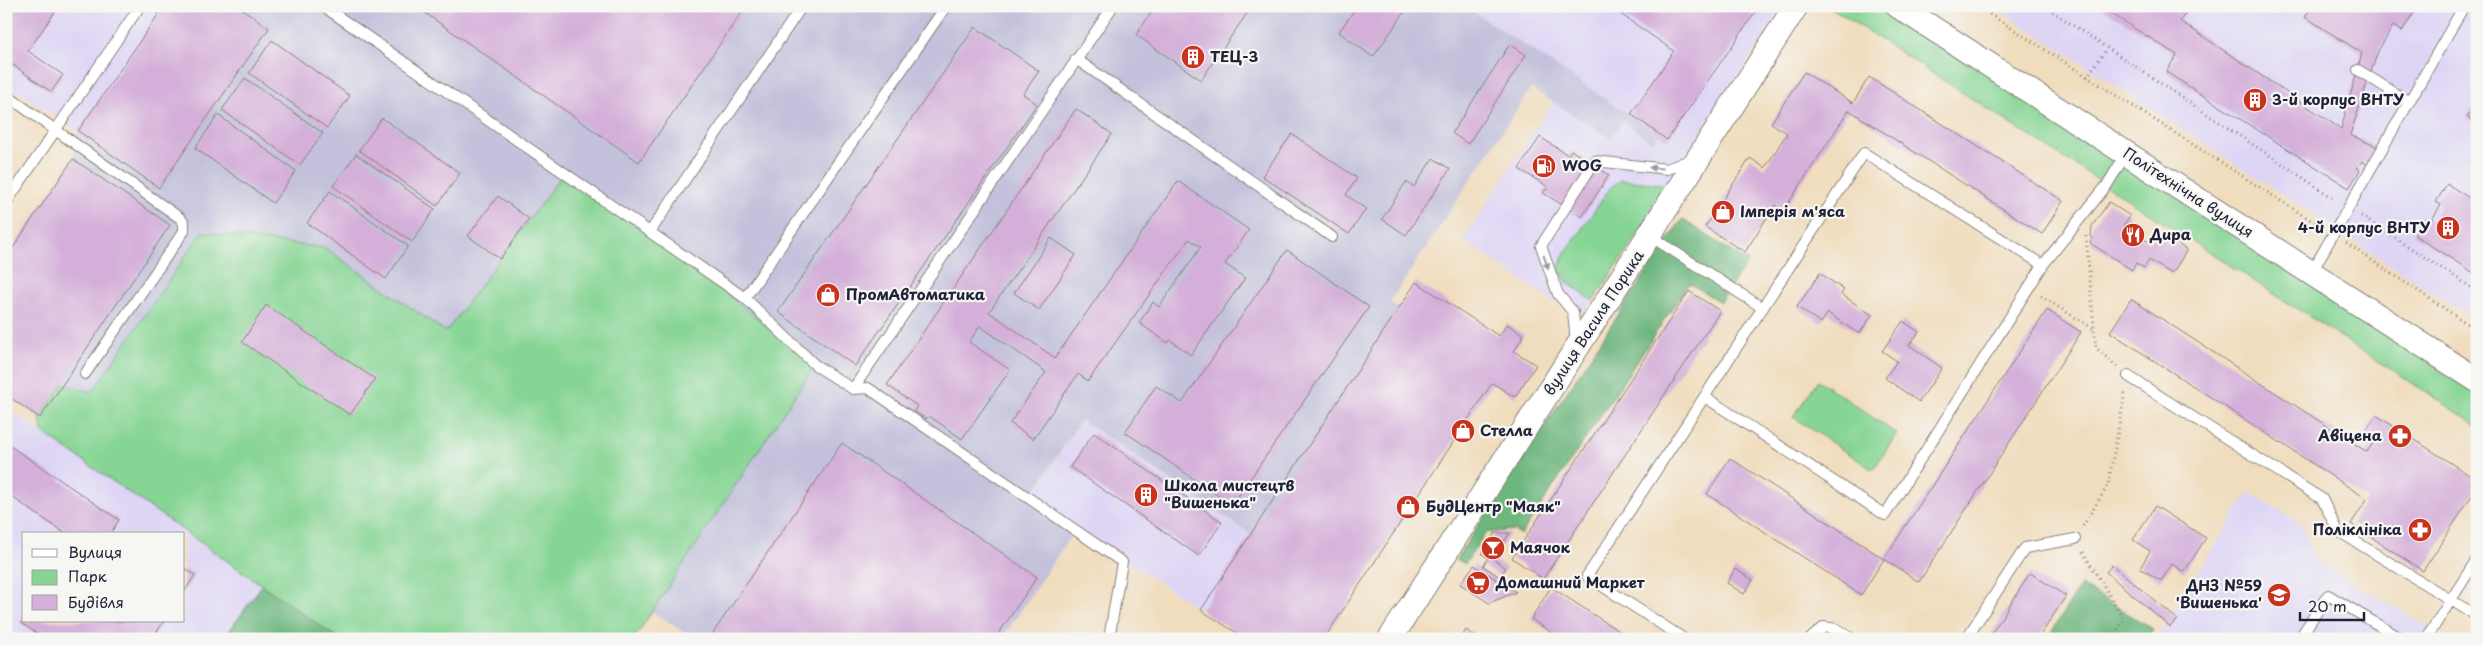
<svg xmlns="http://www.w3.org/2000/svg" width="2483" height="645" font-family="'Playpen Sans',sans-serif">
  <style>
    .built { fill: #ded5f5; fill-rule: evenodd }
    .industrial { fill: #c3c1db }
    .green { fill: #87d594; stroke: #547c68 }
    .forest { fill: #6db67e; stroke: #486c5c }
    .building { fill: #d4afd9 }
    .lines { fill: none; stroke-linecap: round; stroke-linejoin: round }
    .service-casing { stroke: #89807c; stroke-width: 12 }
    .tertiary-casing { stroke: #89807c; stroke-width: 26 }
    .path { stroke: #89807c; stroke-width: 3; stroke-dasharray: 1 4; stroke-linecap: butt }
    .service { stroke: #fff; stroke-width: 10 }
    .tertiary { stroke: #fff; stroke-width: 24 }
    .oneway { fill: #9c9ca7 }
    .labels { text-anchor: middle; stroke-width: 4.5; stroke-linejoin: round; paint-order: stroke }
    .poi-label { font-size: 15px; font-weight: bold; fill: #22223b; stroke: #f6f6f2; text-anchor: start }
    .street-label { font-size: 15px; fill: #22223b; stroke: #f6f6f2 }
  </style>
  <rect width="100%" height="100%" fill="#f6f6f2"/>
  <filter id="ink" filterUnits="userSpaceOnUse"><feTurbulence type="fractalNoise" baseFrequency=".02" numOctaves="2"/><feDisplacementMap in="SourceGraphic" scale="10" xChannelSelector="R" yChannelSelector="G"/><feConvolveMatrix kernelMatrix="1 2 1 2 8 2 1 2 1" color-interpolation-filters="sRGB"/></filter>
  <filter id="wash" filterUnits="userSpaceOnUse"><feTurbulence type="fractalNoise" baseFrequency=".0096" numOctaves="4" result="noise"/><feDisplacementMap in="SourceGraphic" scale="20" xChannelSelector="R" yChannelSelector="G"/><feGaussianBlur stdDeviation="1.12" result="paint"/><feColorMatrix in="noise" values="0 0 0 0 0 0 0 0 0 0 0 0 0 0 0 0 0 1.4 0 .05"/><feComposite in="paint" operator="in"/></filter>
  <g filter="url(#wash)">
    <rect width="100%" height="100%" fill="#f0ddbe"/>
    <path class="built" d="M6 6H164L78 131 6 84Z
      M1465 6H1784L1585 312 1552 301 1463 240 1553 102 1609 138 1623 122 1653 143 1658 134Z
      M1993 6H2477V321Z
      M6 407 321 626 312 639H6ZM24 534H184V621H24Z
      M1082 420 1251 534 1201 610 1030 498Z
      M2249 492 2302 524 2316 562 2450 639H2156Z"/>
    <path class="industrial" d="M164 6H1465L1658 134 1653 143 1623 122 1610 138 1531 88 1390 302 1399 308 1251 534 1081 420 1030 497 1075 529 1002 639H694L652 611 634 639H339L42 432 40 418 170 225 73 159 78 131Z"/>
    <path class="green" d="M1898 6 2477 380V425L1830 7Z
      M564 172 650 232 815 365 634 639H339L42 432 40 418 63 384 92 392 202 232 325 248 446 332Z
      M1621 180 1661 184 1668 190 1593 301 1568 283 1559 269 1563 256 1611 187Z
      M1818 380 1897 434 1873 470 1793 417Z"/>
    <path class="forest" d="M1682 219 1748 262 1720 302 1689 283 1521 535 1514 530 1485 533 1465 564 1456 559Z
      M262 585 339 639H230V630Z
      M2081 585 2153 629 2147 639H2047Z"/>
    <g id="blocks">
      <path class="building" d="M6 6H59L28 51 63 75 51 92 6 60Z
        M164 6H238L269 28 159 188 78 131Z
        M415 6H746L639 162Z
        M1156 6H1252L1201 80 1136 35Z
        M1357 6H1409L1373 57 1339 32Z
        M1609 6H1752L1757 10 1667 140 1631 114 1674 51Z
        M2099 6H2190L2180 21 2341 129 2362 53 2305 17 2312 6H2418L2402 31 2393 26 2378 51 2350 135 2380 148 2369 166 2362 161 2357 168 2360 170 2349 188 2166 72 2177 55Z
        M975 27 1039 71 1023 94 1037 104 855 366 778 312Z
        M272 40 350 96 327 128 249 73Z
        M1510 44 1526 55 1468 144 1452 133Z
        M1804 72 1853 103 1869 77 2063 201 2042 234 1849 110 1784 210 1775 205 1745 252 1705 227 1750 158 1765 168 1787 133 1771 123Z
        M245 78 323 133 300 165 222 110Z
        M2477 102V124L2467 117Z
        M1076 109 1112 134 989 312 1055 358 1178 181 1249 230 1225 264 1245 278 1191 355 1170 340 1168 343 1139 323 1153 302 1159 307 1201 247 1189 239 1088 381 1078 374 1033 439 1010 423 1046 372 980 326 969 342 1010 370 962 439 929 416 926 419 914 411 917 406 887 385Z
        M218 115 296 171 273 203 195 148Z
        M382 118 460 173 437 206 359 150Z
        M1292 134 1357 178 1346 195 1366 209 1349 234 1262 176Z
        M1540 137 1568 155 1571 150 1609 175 1582 217 1543 193 1548 187 1519 169Z
        M356 154 435 209 412 242 333 186Z
        M1433 158 1450 169 1406 235 1382 219 1406 182 1414 187Z
        M73 159 170 225 40 418 6 395V258Z
        M2447 184 2477 203V275L2414 235 2425 218 2431 221 2441 205 2436 202Z
        M330 191 408 246 386 279 307 223Z
        M498 196 529 219 500 259 468 236Z
        M2109 202 2130 216 2123 226 2149 242 2156 230 2187 250 2172 274 2149 260 2144 268 2136 263 2132 270 2090 243 2093 238 2091 236 2092 226Z
        M1051 238 1076 255 1039 310 1014 293Z
        M1287 250 1369 307 1232 505 1125 432 1156 386 1182 403Z
        M1820 273 1844 290 1841 294 1872 315 1859 334 1828 313 1821 323 1797 307Z
        M1416 282 1499 336 1507 324 1524 335 1514 351 1536 365 1515 397 1492 383 1324 639H1242L1243 637 1201 610Z
        M1689 291 1720 311 1543 579 1512 558Z
        M2131 299 2367 452 2375 440 2364 434 2376 415 2477 480V488L2423 571 2351 524 2367 499 2110 332Z
        M266 305 375 379 350 415 242 342Z
        M2047 310 2081 332 1919 582 1884 559Z
        M1903 321 1919 332 1909 345 1942 368 1919 402 1885 378 1897 361 1882 351Z
        M1094 433 1222 522 1199 556 1070 467Z
        M6 443 119 520 110 534H66L6 493Z
        M842 443 1037 577 995 639H709Z
        M1730 458 1884 559 1861 595 1707 494Z
        M2155 506 2206 538 2184 572 2172 564 2161 581 2140 568 2150 551 2133 540Z
        M1495 533H1510L1493 559 1506 568 1500 577 1483 566 1488 558 1482 554Z
        M1474 565 1516 592 1489 603 1460 584Z
        M2112 565 2177 619 2170 627 2106 572Z
        M184 568 195 575 184 592Z
        M1735 569 1753 580 1744 594 1727 583Z
        M2030 573 2066 596 2038 639H1988Z
        M1551 587 1631 639H1561L1531 619Z
        M24 618V621H164L152 639H45L21 623Z
        M1466 630 1480 639H1461Z"/>
    </g>
  </g>
  <g filter="url(#ink)">
    <use href="#blocks" fill-opacity="0" stroke="#89807c" stroke-width="1"/>
    <g class="lines">
      <g class="service-casing">
        <path id="service" d="M323 6 745 298 815 365 853 389 1113 6
          M1076 59 1332 237
          M2358 70 2409 102
          M6 95 180 218 184 223V231L85 374
          M6 203 140 6
          M650 232 802 6
          M1650 236 1763 308
          M2311 273 2464 6
          M745 298 946 6
          M1576 342 1573 312 1558 294 1541 246 1595 161 1667 169 1692 159
          M2128 376 2322 499 2338 531 2477 616
          M853 389 868 388 1122 562 1109 639
          M1705 397 1885 515 2043 265
          M1684 639 1587 576 1864 153 2043 265 2107 185 2126 154
          M1810 639 1824 627 1837 629 1852 639
          M1966 639 2025 548 2075 539
          M2299 639 2328 595 2402 639
          M2426 639 2477 559"/>
      </g>
      <g class="tertiary-casing">
        <path id="tertiary" d="M1898 6 2477 380
          M1390 639 1796 6"/>
      </g>
      <path class="path" d="M1977 6 2320 226
        M2044 6 2335 199
        M2087 77 2107 48
        M2361 216 2477 291
        M2086 236 2096 348 2117 367
        M2346 243 2477 330
        M2041 296 2095 330
        M2468 324 2477 312
        M2083 526 2108 485 2125 393
        M2083 552 2124 619 2112 639"/>
      <use href="#service" class="service"/>
      <use href="#tertiary" class="tertiary"/>
    </g>
    <defs><path id="oneway-solid" d="M-6-.8H1V-3.2L6.5 0L1 3.2V.8H-6Z" transform="scale(1.25)"/></defs>
    <g class="oneway">
      <use href="#oneway-solid" transform="translate(1656 168) rotate(-174)"/>
      <use href="#oneway-solid" transform="translate(1546 262) rotate(70)"/>
    </g>
  </g>
  <defs>
    <g id="building-disc" transform="scale(1.25)"><circle r="9.5" fill="#c8321e" stroke="#f6f6f2"/><path d="M-4-6H4V6H1V3H-1V6H-4ZM-2.5-4.3h1.7v1.8h-1.7ZM.8-4.3h1.7v1.8H.8ZM-2.5-1h1.7V.8h-1.7ZM.8-1h1.7V.8H.8Z" fill="#fff"/></g>
    <g id="fuel-disc" transform="scale(1.25)"><circle r="9.5" fill="#c8321e" stroke="#f6f6f2"/><path d="M-5.5-6h7V0h2V4h1.3V-2.5L3-4.5l.8-.8L6-3V5H2.5V1h-1V6h-7ZM-4.2-4.7v3.2H.2V-4.7Z" fill="#fff"/></g>
    <g id="shop-disc" transform="scale(1.25)"><circle r="9.5" fill="#c8321e" stroke="#f6f6f2"/><path d="M-5-2.5h2.3a2.7 3.5 0 0 1 5.4 0H5L5.5 6h-11ZM-1.5-2.5h3a1.5 2.3 0 0 0-3 0Z" fill="#fff"/></g>
    <g id="restaurant-disc" transform="scale(1.25)"><circle r="9.5" fill="#c8321e" stroke="#f6f6f2"/><path d="M-5-6h1v4h1v-4h1v4h1v-4h1v5L-1.5 .5V6h-2V.5L-5-1ZM5-6V6H3V1.5H1.5Q1.5-4 5-6Z" fill="#fff"/></g>
    <g id="pharmacy-disc" transform="scale(1.25)"><circle r="9.5" fill="#c8321e" stroke="#f6f6f2"/><path d="M-2-6h4v4h4v4h-4v4h-4v-4h-4v-4h4Z" fill="#fff"/></g>
    <g id="bar-disc" transform="scale(1.25)"><circle r="9.5" fill="#c8321e" stroke="#f6f6f2"/><path d="M-6-5H6L.8 .8V4.5H3.5V6h-7V4.5H-.8V.8Z" fill="#fff"/></g>
    <g id="supermarket-disc" transform="scale(1.25)"><circle r="9.5" fill="#c8321e" stroke="#f6f6f2"/><path d="M-6-5.5h2.5l.6 2H6L4.5 2H-2.5L-4.4-4H-6ZM-1.5 3.2a1.3 1.3 0 1 0 .1 0ZM3 3.2a1.3 1.3 0 1 0 .1 0Z" fill="#fff"/></g>
    <g id="school-disc" transform="scale(1.25)"><circle r="9.5" fill="#c8321e" stroke="#f6f6f2"/><path d="M0-5L7-2L0 1L-7-2ZM-4 1L0 2.5L4 1V4Q0 6-4 4Z" fill="#fff"/></g>
  </defs>
  <g fill-rule="evenodd">
    <use href="#building-disc" x="1193" y="57"/>
    <use href="#building-disc" x="2255" y="100"/>
    <use href="#fuel-disc" x="1544" y="166"/>
    <use href="#shop-disc" x="1723" y="212"/>
    <use href="#building-disc" x="2448" y="228"/>
    <use href="#restaurant-disc" x="2133" y="235"/>
    <use href="#shop-disc" x="828" y="295"/>
    <use href="#shop-disc" x="1463" y="431"/>
    <use href="#pharmacy-disc" x="2400" y="436"/>
    <use href="#building-disc" x="1146" y="495"/>
    <use href="#shop-disc" x="1408" y="507"/>
    <use href="#pharmacy-disc" x="2420" y="530"/>
    <use href="#bar-disc" x="1493" y="548"/>
    <use href="#supermarket-disc" x="1478" y="583"/>
    <use href="#school-disc" x="2279" y="595"/>
  </g>
  <g class="labels">
    <g class="poi-label">
      <text x="1210" y="62">ТЕЦ-3</text>
      <text x="2272" y="105">3-й корпус ВНТУ</text>
      <text x="1562" y="171">WOG</text>
      <text x="1740" y="217">Імперія м'яса</text>
      <text x="2430" y="233" text-anchor="end">4-й корпус ВНТУ</text>
      <text x="2150" y="240">Дира</text>
      <text x="846" y="300">ПромАвтоматика</text>
      <text x="1480" y="436">Стелла</text>
      <text x="2382" y="441" text-anchor="end">Авіцена</text>
      <text x="1164" y="491">Школа мистецтв<tspan x="1164" dy="17">"Вишенька"</tspan></text>
      <text x="1426" y="512">БудЦентр "Маяк"</text>
      <text x="2402" y="535" text-anchor="end">Поліклініка</text>
      <text x="1510" y="553">Маячок</text>
      <text x="1496" y="588">Домашний Маркет</text>
      <text x="2262" y="591" text-anchor="end">ДНЗ №59<tspan x="2262" dy="17">'Вишенька'</tspan></text>
    </g>
    <g class="street-label">
      <text transform="translate(2188 193) rotate(33)" y="5">Політехнічна вулиця</text>
      <text transform="translate(1594 323) rotate(-57)" y="5">вулиця Василя Порика</text>
    </g>
  </g>
  <rect width="2483" height="645" fill="none" stroke="#f6f6f2" stroke-width="25"/>
  <rect x="22" y="532" width="162" height="90" fill="#f6f6f2" stroke="#a1a1a9"/>
  <rect x="32" y="549" width="25" height="8" fill="#ffffff" stroke="#a1a1a9"/>
  <text x="68" y="558" font-size="15" fill="#22223b">Вулиця</text>
  <rect x="32" y="570" width="25" height="15" fill="#87d594" stroke="#a1a1a9"/>
  <text x="68" y="582" font-size="15" fill="#22223b">Парк</text>
  <rect x="32" y="595" width="25" height="15" fill="#d4afd9" stroke="#a1a1a9"/>
  <text x="68" y="608" font-size="15" fill="#22223b">Будівля</text>
  <path d="M2300 612v8h64v-8" fill="none" stroke="#22223b" stroke-width="2.5"/>
  <text x="2308" y="612" font-size="15" fill="#22223b" stroke="#f6f6f2" stroke-width="4" paint-order="stroke">20 m</text>
</svg>
